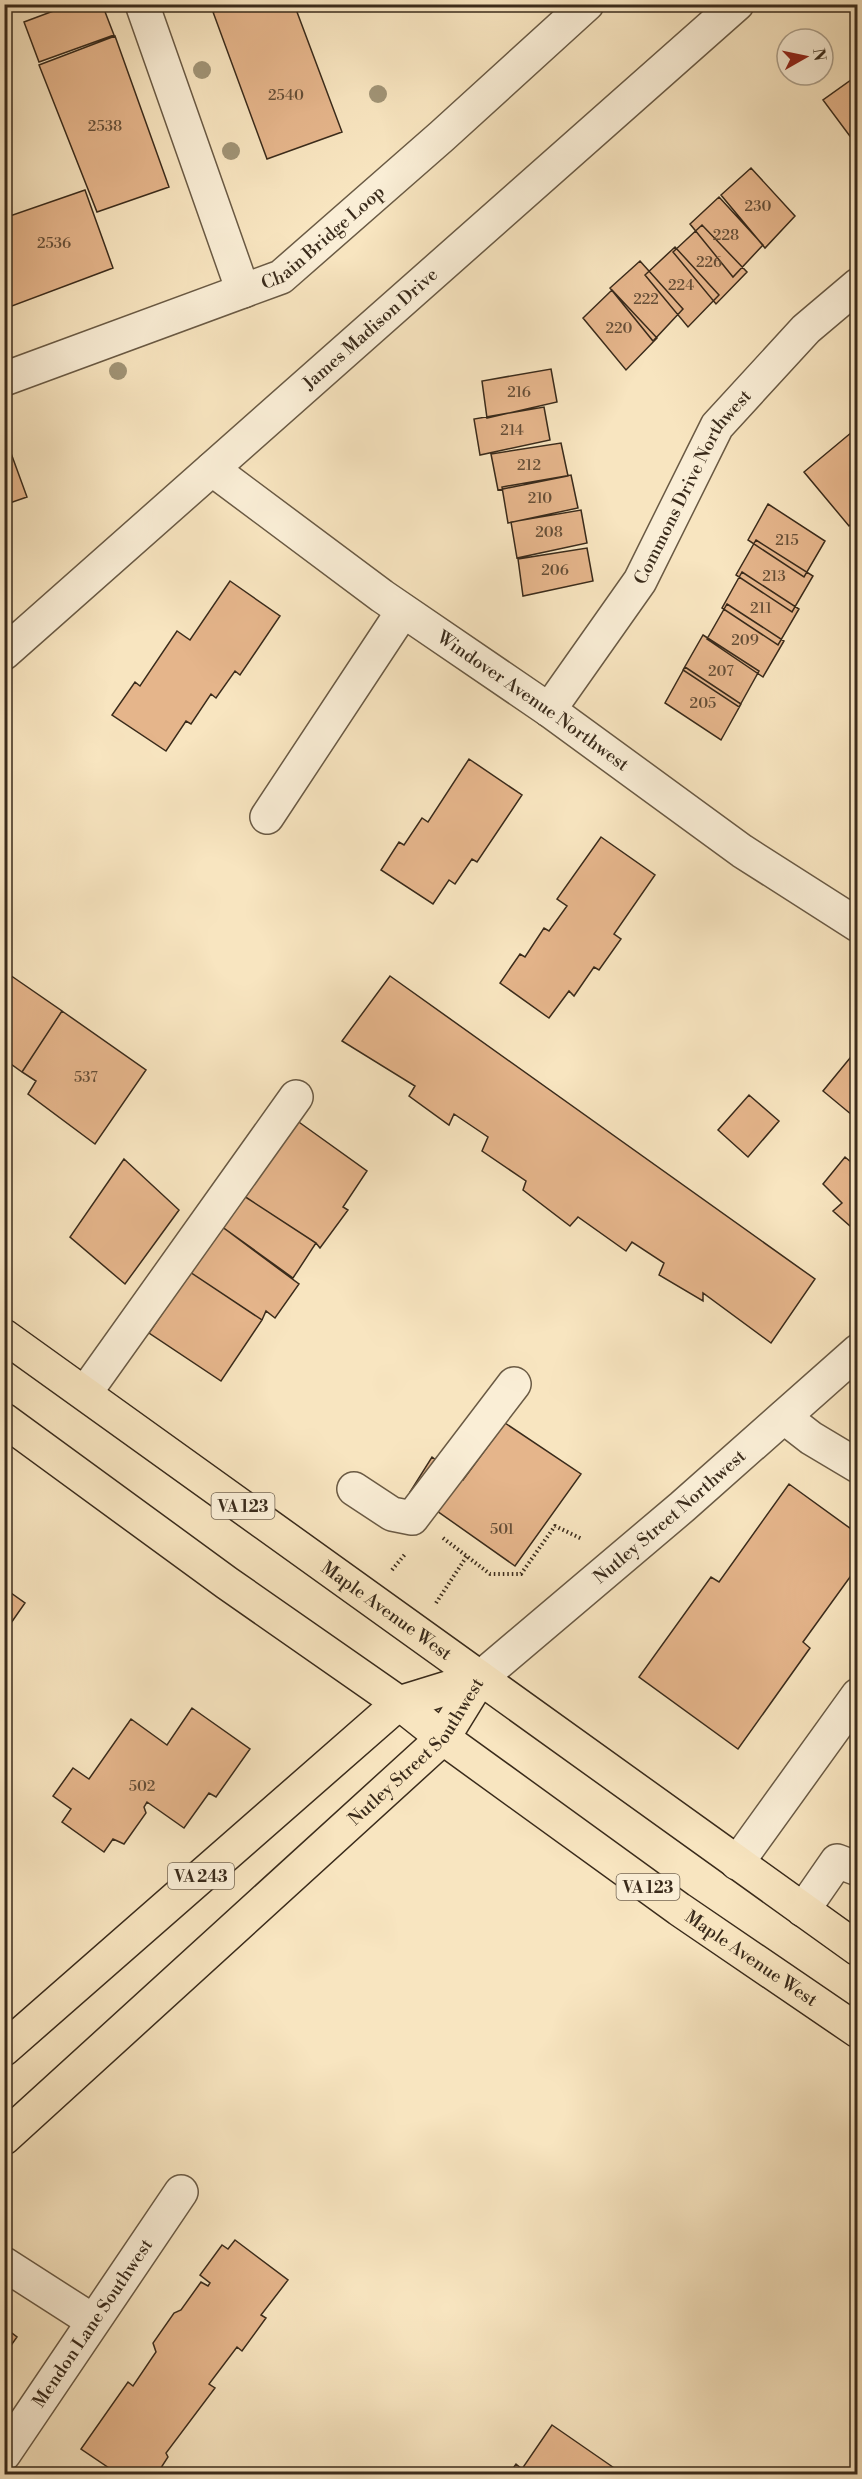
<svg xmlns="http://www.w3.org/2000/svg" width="862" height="2479" font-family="'Libre Bodoni',serif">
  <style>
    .building { fill: #e5b58b; stroke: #3a2b1b; stroke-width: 1.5 }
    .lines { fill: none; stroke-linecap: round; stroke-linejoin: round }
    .minor-casing { stroke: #6a5a44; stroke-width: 36 }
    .major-casing { stroke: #3a2b1b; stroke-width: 36 }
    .path { stroke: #3a2b1b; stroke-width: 4; stroke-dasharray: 1.5 3; stroke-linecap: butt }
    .minor { stroke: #faeed6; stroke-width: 33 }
    .major { stroke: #f8e5c0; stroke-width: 33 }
    .tree { fill: #a19476 }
    .labels { text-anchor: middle; stroke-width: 5; stroke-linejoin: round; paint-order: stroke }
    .number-label { font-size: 15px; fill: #654e37 }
    .shield { fill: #faeed6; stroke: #746653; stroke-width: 1.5 }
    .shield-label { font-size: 16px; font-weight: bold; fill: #3a2b1b }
    .street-label { font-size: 18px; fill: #3a2b1b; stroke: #faeed6 }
  </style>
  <rect width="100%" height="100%" fill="#f8e5c0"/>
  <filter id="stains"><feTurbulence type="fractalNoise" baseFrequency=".00333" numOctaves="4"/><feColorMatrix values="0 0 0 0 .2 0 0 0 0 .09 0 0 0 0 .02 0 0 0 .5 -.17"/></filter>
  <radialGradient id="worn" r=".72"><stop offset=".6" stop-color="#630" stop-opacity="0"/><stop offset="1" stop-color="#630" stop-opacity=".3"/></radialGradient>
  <path class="building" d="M72 4H102L114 35 39 62 24 22Z
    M232 4H294L342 132 267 159 213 12Z
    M115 36 169 187 97 212 39 65Z
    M858 75V147L823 100Z
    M751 168 795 216 765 248 721 195Z
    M85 190 113 268 4 309V218Z
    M719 197 763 245 733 277 690 224Z
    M702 225 747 272 716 304 673 252Z
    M675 247 719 295 688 327 645 275Z
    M640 261 683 309 653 341 610 288Z
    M612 290 657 338 626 370 583 318Z
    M551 369 557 402 487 418 482 381Z
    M544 407 550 440 480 455 474 419Z
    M858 427V518L849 526 804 472Z
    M4 434 27 497 4 505Z
    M561 443 568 476 498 490 491 454Z
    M571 475 578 508 508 523 502 487Z
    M768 504 825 541 804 577 748 540Z
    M581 510 587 543 517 558 511 522Z
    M756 540 813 576 792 612 736 575Z
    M587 548 593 581 523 596 518 559Z
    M742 572 799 609 778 645 722 608Z
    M230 581 280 616 240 675 235 671 216 698 211 694 191 724 186 721 166 751 112 715 135 682 140 686 177 631 190 640Z
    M727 604 784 641 763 677 707 639Z
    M703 635 759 671 739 707 683 670Z
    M685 667 741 704 721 740 665 703Z
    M469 759 522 795 477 862 472 859 455 884 449 880 433 904 381 870 399 842 404 845 422 818 428 822Z
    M601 837 655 875 614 934 621 939 599 970 594 967 574 996 569 991 549 1018 500 983 520 954 525 957 544 928 549 931 567 906 557 899Z
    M10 975 62 1011 22 1072 4 1059V982Z
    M390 976 815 1279 771 1343 703 1293V1301L659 1275 664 1263 632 1242 626 1251 578 1217 570 1226 523 1190 526 1181 482 1151 488 1137 454 1114 449 1125 409 1096 415 1086 342 1041Z
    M62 1011 146 1070 95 1144 28 1094 36 1081 22 1072Z
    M850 1058 858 1064V1120L823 1091Z
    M749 1095 779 1121 748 1157 718 1130Z
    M296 1120 367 1171 343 1207 348 1210 320 1248 316 1243 244 1196Z
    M845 1157 858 1168V1233L833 1211 842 1203 823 1184Z
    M124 1159 179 1210 125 1284 70 1237Z
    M244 1196 316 1243 293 1278 221 1226Z
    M221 1226 299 1284 275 1318 266 1311 262 1320 190 1272Z
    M190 1272 262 1320 221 1381 149 1333Z
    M505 1423 581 1474 515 1566 410 1492 432 1457 463 1480Z
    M789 1484 858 1534V1566L803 1642 810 1648 738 1749 639 1677 711 1577 719 1582Z
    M4 1588 25 1603 4 1633Z
    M192 1708 250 1749 216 1797 209 1793 184 1828 147 1802 144 1807 146 1813 124 1844 113 1839 104 1852 62 1822 71 1809 53 1796 73 1768 89 1779 131 1719 167 1745Z
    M235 2240 288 2280 261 2315 266 2318 242 2351 237 2347 209 2384 215 2388 166 2453 168 2457 157 2474H118L81 2449 128 2382 133 2386 156 2352 153 2343 174 2313 181 2310 201 2282 208 2286 210 2283 200 2275 222 2245 228 2249Z
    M4 2327 17 2337 7 2351 9 2355 4 2361Z
    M552 2425 620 2472 618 2474H509L516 2464 522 2469Z"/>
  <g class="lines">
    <g class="minor-casing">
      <g id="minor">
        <path d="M142 4 243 291"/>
        <path id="s1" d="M4 379 281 277 442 136 587 4"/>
        <path id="s2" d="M212 469 382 596 549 710 742 851 858 925"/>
        <path id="s3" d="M4 653 737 4"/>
        <path id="s4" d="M549 710 640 581 717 426 806 329 858 285"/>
        <path d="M267 817 403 611"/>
        <path d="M85 1393 296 1097"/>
        <path d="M784 1417 811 1438 858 1466"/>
        <path d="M354 1489 392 1514 412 1518 514 1384"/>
        <path id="s5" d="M480 1678 682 1507 858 1351"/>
        <path d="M737 1863 858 1695"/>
        <path d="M803 1910 837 1861 858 1869"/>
        <path d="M4 2264 93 2321"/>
        <path id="s6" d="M4 2454 181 2192"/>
      </g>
    </g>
    <g class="major-casing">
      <g id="major">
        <path id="s7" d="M4 1336 858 1949"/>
        <path id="s8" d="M4 1420 227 1583 399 1703 443 1738 679 1909 858 2031"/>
        <path d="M4 2049 399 1703 480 1678"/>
        <path id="s9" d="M4 2138 443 1738 480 1678"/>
      </g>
    </g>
    <path class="path" d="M443 1538 490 1574H521L555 1526 582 1539
      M392 1570 406 1553
      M436 1603 467 1556"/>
    <use href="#minor" class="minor"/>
    <use href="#major" class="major"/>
  </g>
  <g class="tree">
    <circle cx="202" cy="70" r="9"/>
    <circle cx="378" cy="94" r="9"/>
    <circle cx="231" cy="151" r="9"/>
    <circle cx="118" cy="371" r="9"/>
  </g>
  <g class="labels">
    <g class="number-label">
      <text x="286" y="100">2540</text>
      <text x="105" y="131">2538</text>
      <text x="758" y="211">230</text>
      <text x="726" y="240">228</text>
      <text x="54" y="248">2536</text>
      <text x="709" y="267">226</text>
      <text x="681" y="290">224</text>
      <text x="646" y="304">222</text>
      <text x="619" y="333">220</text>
      <text x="519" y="397">216</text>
      <text x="512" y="435">214</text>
      <text x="529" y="470">212</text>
      <text x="540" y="503">210</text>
      <text x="549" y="537">208</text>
      <text x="787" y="545">215</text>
      <text x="555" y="575">206</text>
      <text x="774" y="581">213</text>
      <text x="761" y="613">211</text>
      <text x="745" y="645">209</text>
      <text x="721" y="676">207</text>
      <text x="703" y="708">205</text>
      <text x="86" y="1082">537</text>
      <text x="502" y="1534">501</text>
      <text x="142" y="1791">502</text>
    </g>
    <g class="shield">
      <rect x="211.5" y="1493" width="63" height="26" rx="4.5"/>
      <rect x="168" y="1863" width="66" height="26" rx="4.5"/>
      <rect x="616.5" y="1874" width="63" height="26" rx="4.5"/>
    </g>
    <g class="shield-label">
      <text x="243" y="1512">VA 123</text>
      <text x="201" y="1882">VA 243</text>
      <text x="648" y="1893">VA 123</text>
    </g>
    <g class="street-label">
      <text dy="6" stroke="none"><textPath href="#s1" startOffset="352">Chain Bridge Loop</textPath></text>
      <text dy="6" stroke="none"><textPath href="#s3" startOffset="489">James Madison Drive</textPath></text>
      <text dy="6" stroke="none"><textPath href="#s4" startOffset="266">Commons Drive Northwest</textPath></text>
      <text dy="6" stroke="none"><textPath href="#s2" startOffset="396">Windover Avenue Northwest</textPath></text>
      <text dy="6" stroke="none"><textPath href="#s5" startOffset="249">Nutley Street Northwest</textPath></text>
      <text dy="6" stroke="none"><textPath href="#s7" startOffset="471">Maple Avenue West</textPath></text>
      <text dy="6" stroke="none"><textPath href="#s9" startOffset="566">Nutley Street Southwest</textPath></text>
      <text dy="6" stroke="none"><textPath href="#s8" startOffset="921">Maple Avenue West</textPath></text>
      <text dy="6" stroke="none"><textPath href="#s6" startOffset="158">Mendon Lane Southwest</textPath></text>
    </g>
  </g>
  <rect width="862" height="2479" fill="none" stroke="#f8e5c0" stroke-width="24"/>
  <rect x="6" y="6" width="850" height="2467" fill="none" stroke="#3a2b1b" stroke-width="3"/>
  <rect x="12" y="12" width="838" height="2455" fill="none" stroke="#3a2b1b" stroke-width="1.5"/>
  <g transform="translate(805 57) rotate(81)"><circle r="28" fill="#faeed6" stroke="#ada08b" stroke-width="1.5"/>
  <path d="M0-4.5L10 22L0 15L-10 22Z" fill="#8f2418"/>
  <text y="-9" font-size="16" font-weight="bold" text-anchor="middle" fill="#3a2b1b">N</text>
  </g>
  <rect width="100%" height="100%" filter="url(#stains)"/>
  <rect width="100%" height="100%" fill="url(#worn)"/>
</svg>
